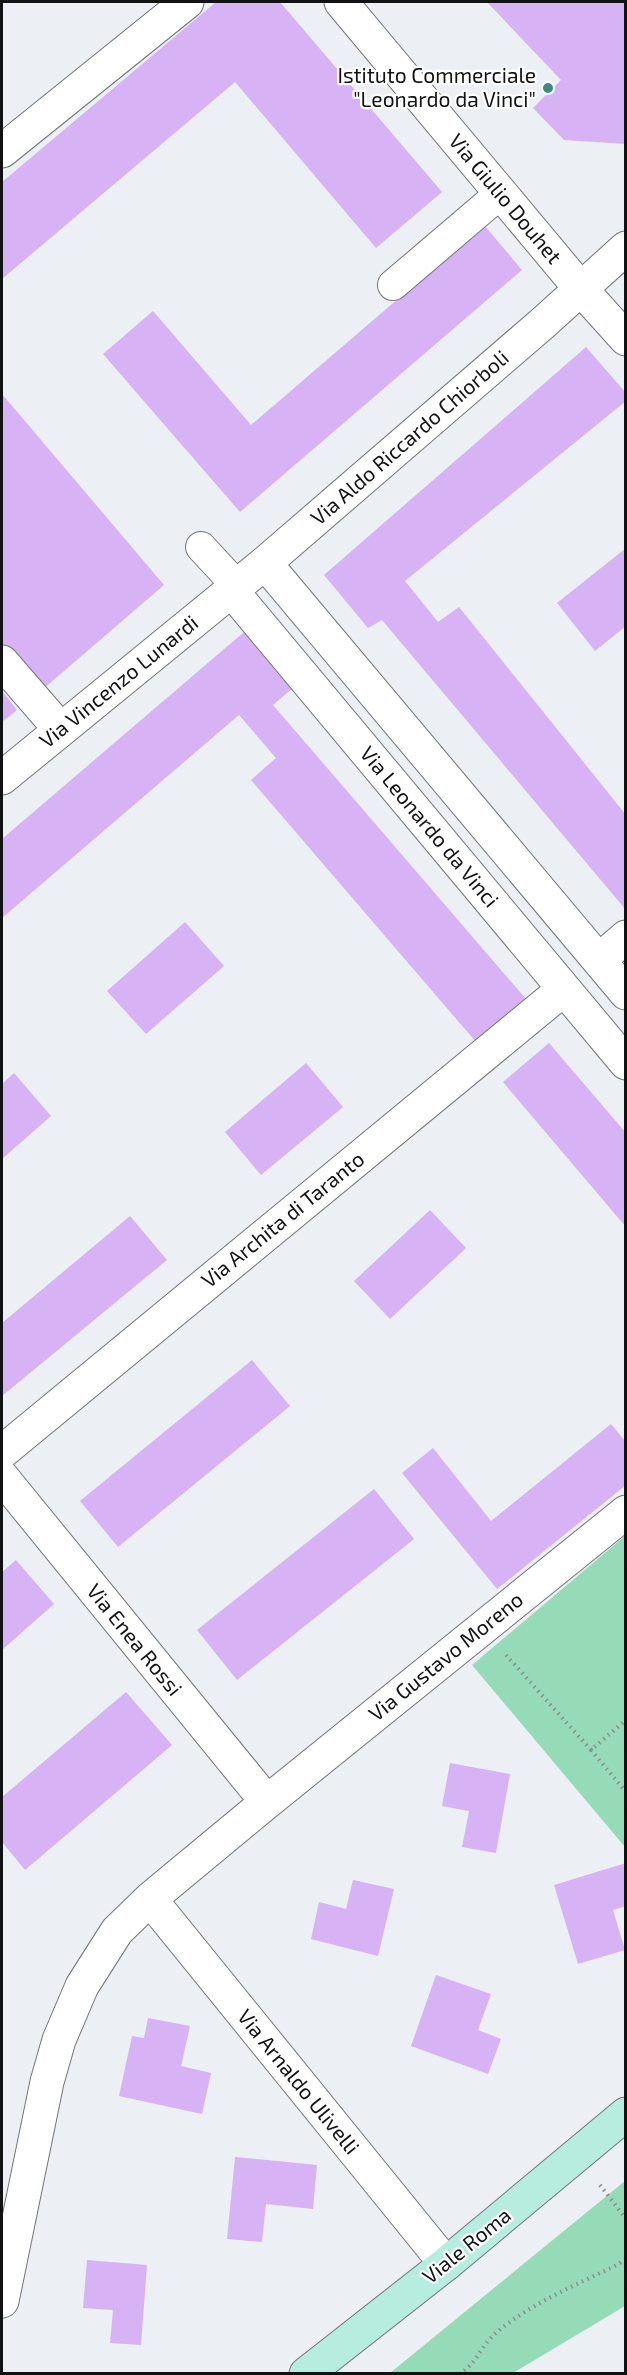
<svg xmlns="http://www.w3.org/2000/svg" width="627" height="2375" font-family="'Exo 2',sans-serif">
  <style>
    .green { fill: #95dbb7 }
    .building { fill: #d7b2f4 }
    .lines { fill: none; stroke-linecap: round; stroke-linejoin: round }
    .pedestrian-casing { stroke: #727579; stroke-width: 32 }
    .minor-casing { stroke: #727579; stroke-width: 35 }
    .secondary-casing { stroke: #727579; stroke-width: 35 }
    .path { stroke: #8b8d90; stroke-width: 4; stroke-dasharray: 1.5 4.5; stroke-linecap: butt }
    .pedestrian { stroke: #fff; stroke-width: 30 }
    .minor { stroke: #fff; stroke-width: 33 }
    .secondary { stroke: #b7eddf; stroke-width: 33 }
    .poi-dot { fill: #418883; stroke: #fff; stroke-width: 2 }
    .labels { text-anchor: middle; stroke-width: 4.5; stroke-linejoin: round; paint-order: stroke }
    .poi-label { font-size: 21px; fill: #111213; stroke: #fff; text-anchor: end }
    .street-label { font-size: 21px; fill: #111213; stroke: #fff }
  </style>
  <rect width="100%" height="100%" fill="#eceff4"/>
  <path class="green" d="M625 1536V1847L472 1665Z
    M625 2181V2306L513 2373H390Z"/>
  <path class="building" d="M216 2H280L442 192 376 248 235 82 2 279V182Z
    M487 2H626V144L564 140 533 108 561 80Z
    M484 225 522 270 240 512 103 354 153 311 251 425Z
    M586 347 626 393V401L405 581 438 622 459 607 626 815V910L382 620 368 628 324 575Z
    M2 394 164 585 42 690 2 643Z
    M626 548V626L595 651 557 603Z
    M244 632 293 688 273 705 526 999 476 1042 251 780 276 758 239 715 2 918V839Z
    M2 691 17 710 2 722Z
    M185 922 224 966 146 1034 107 991Z
    M549 1043 626 1133V1227L503 1082Z
    M306 1063 343 1107 261 1175 225 1132Z
    M14 1073 51 1116 2 1159V1084Z
    M430 1210 466 1248 390 1319 354 1281Z
    M130 1216 167 1260 2 1396V1323Z
    M252 1360 290 1406 118 1547 80 1501Z
    M611 1424 626 1442V1485L497 1589 402 1473 433 1448 491 1521Z
    M374 1489 414 1539 237 1680 197 1630Z
    M16 1560 54 1604 2 1650V1572Z
    M126 1692 172 1745 25 1870 2 1842V1797Z
    M450 1763 510 1774 496 1853 462 1847 469 1811 442 1806Z
    M626 1863V1906L613 1910 625 1950 578 1964 554 1885Z
    M353 1880 394 1889 378 1956 311 1939 319 1902 346 1909Z
    M436 1975 491 1994 478 2030 501 2039 488 2074 411 2046Z
    M148 2018 190 2026 181 2066 211 2073 202 2114 119 2096 132 2036 144 2038Z
    M235 2157 317 2165 313 2209 266 2204 262 2242 227 2239Z
    M87 2260 147 2265 141 2345 110 2343 113 2310 83 2308Z"/>
  <g class="lines">
    <g class="pedestrian-casing">
      <path id="pedestrian" d="M393 285 501 193
        M201 547 237 586"/>
    </g>
    <g class="minor-casing">
      <path id="minor" d="M341 2 580 288 626 339
        M2 151 187 2
        M265 563 626 993
        M231 590 626 1063
        M2 662 60 729
        M2 778 265 563 543 323 626 248
        M599 960 626 937
        M2 1452 564 989
        M2 1477 267 1802
        M150 1899 446 2264
        M2 2301 47 2082 59 2040 82 1986 117 1931 150 1899 267 1802 626 1512"/>
    </g>
    <g class="secondary-casing">
      <path id="secondary" d="M306 2374 446 2264 626 2114"/>
    </g>
    <path class="path" d="M506 1655 591 1750 626 1720
      M591 1750 626 1792
      M600 2185 626 2219
      M459 2374C477 2364 481 2345 496 2333 531 2303 576 2285 617 2265L626 2259"/>
    <use href="#pedestrian" class="pedestrian"/>
    <use href="#minor" class="minor"/>
    <use href="#secondary" class="secondary"/>
  </g>
  <circle class="poi-dot" cx="548" cy="88" r="6"/>
  <g class="labels">
    <g class="poi-label">
      <text x="536" y="83">Istituto Commerciale<tspan x="536" dy="24">"Leonardo da Vinci"</tspan></text>
    </g>
    <g class="street-label">
      <text transform="translate(505 199) rotate(50)" y="7">Via Giulio Douhet</text>
      <text transform="translate(410 438) rotate(-41)" y="7">Via Aldo Riccardo Chiorboli</text>
      <text transform="translate(119 682) rotate(-39)" y="7">Via Vincenzo Lunardi</text>
      <text transform="translate(429 827) rotate(50)" y="7">Via Leonardo da Vinci</text>
      <text transform="translate(283 1220) rotate(-39)" y="7">Via Archita di Taranto</text>
      <text transform="translate(134 1640) rotate(51)" y="7">Via Enea Rossi</text>
      <text transform="translate(446 1657) rotate(-39)" y="7">Via Gustavo Moreno</text>
      <text transform="translate(298 2082) rotate(51)" y="7">Via Arnaldo Ulivelli</text>
      <text transform="translate(467 2246) rotate(-39)" y="7">Viale Roma</text>
    </g>
  </g>
  <rect width="627" height="2375" fill="none" stroke="#111213" stroke-width="6"/>
</svg>
